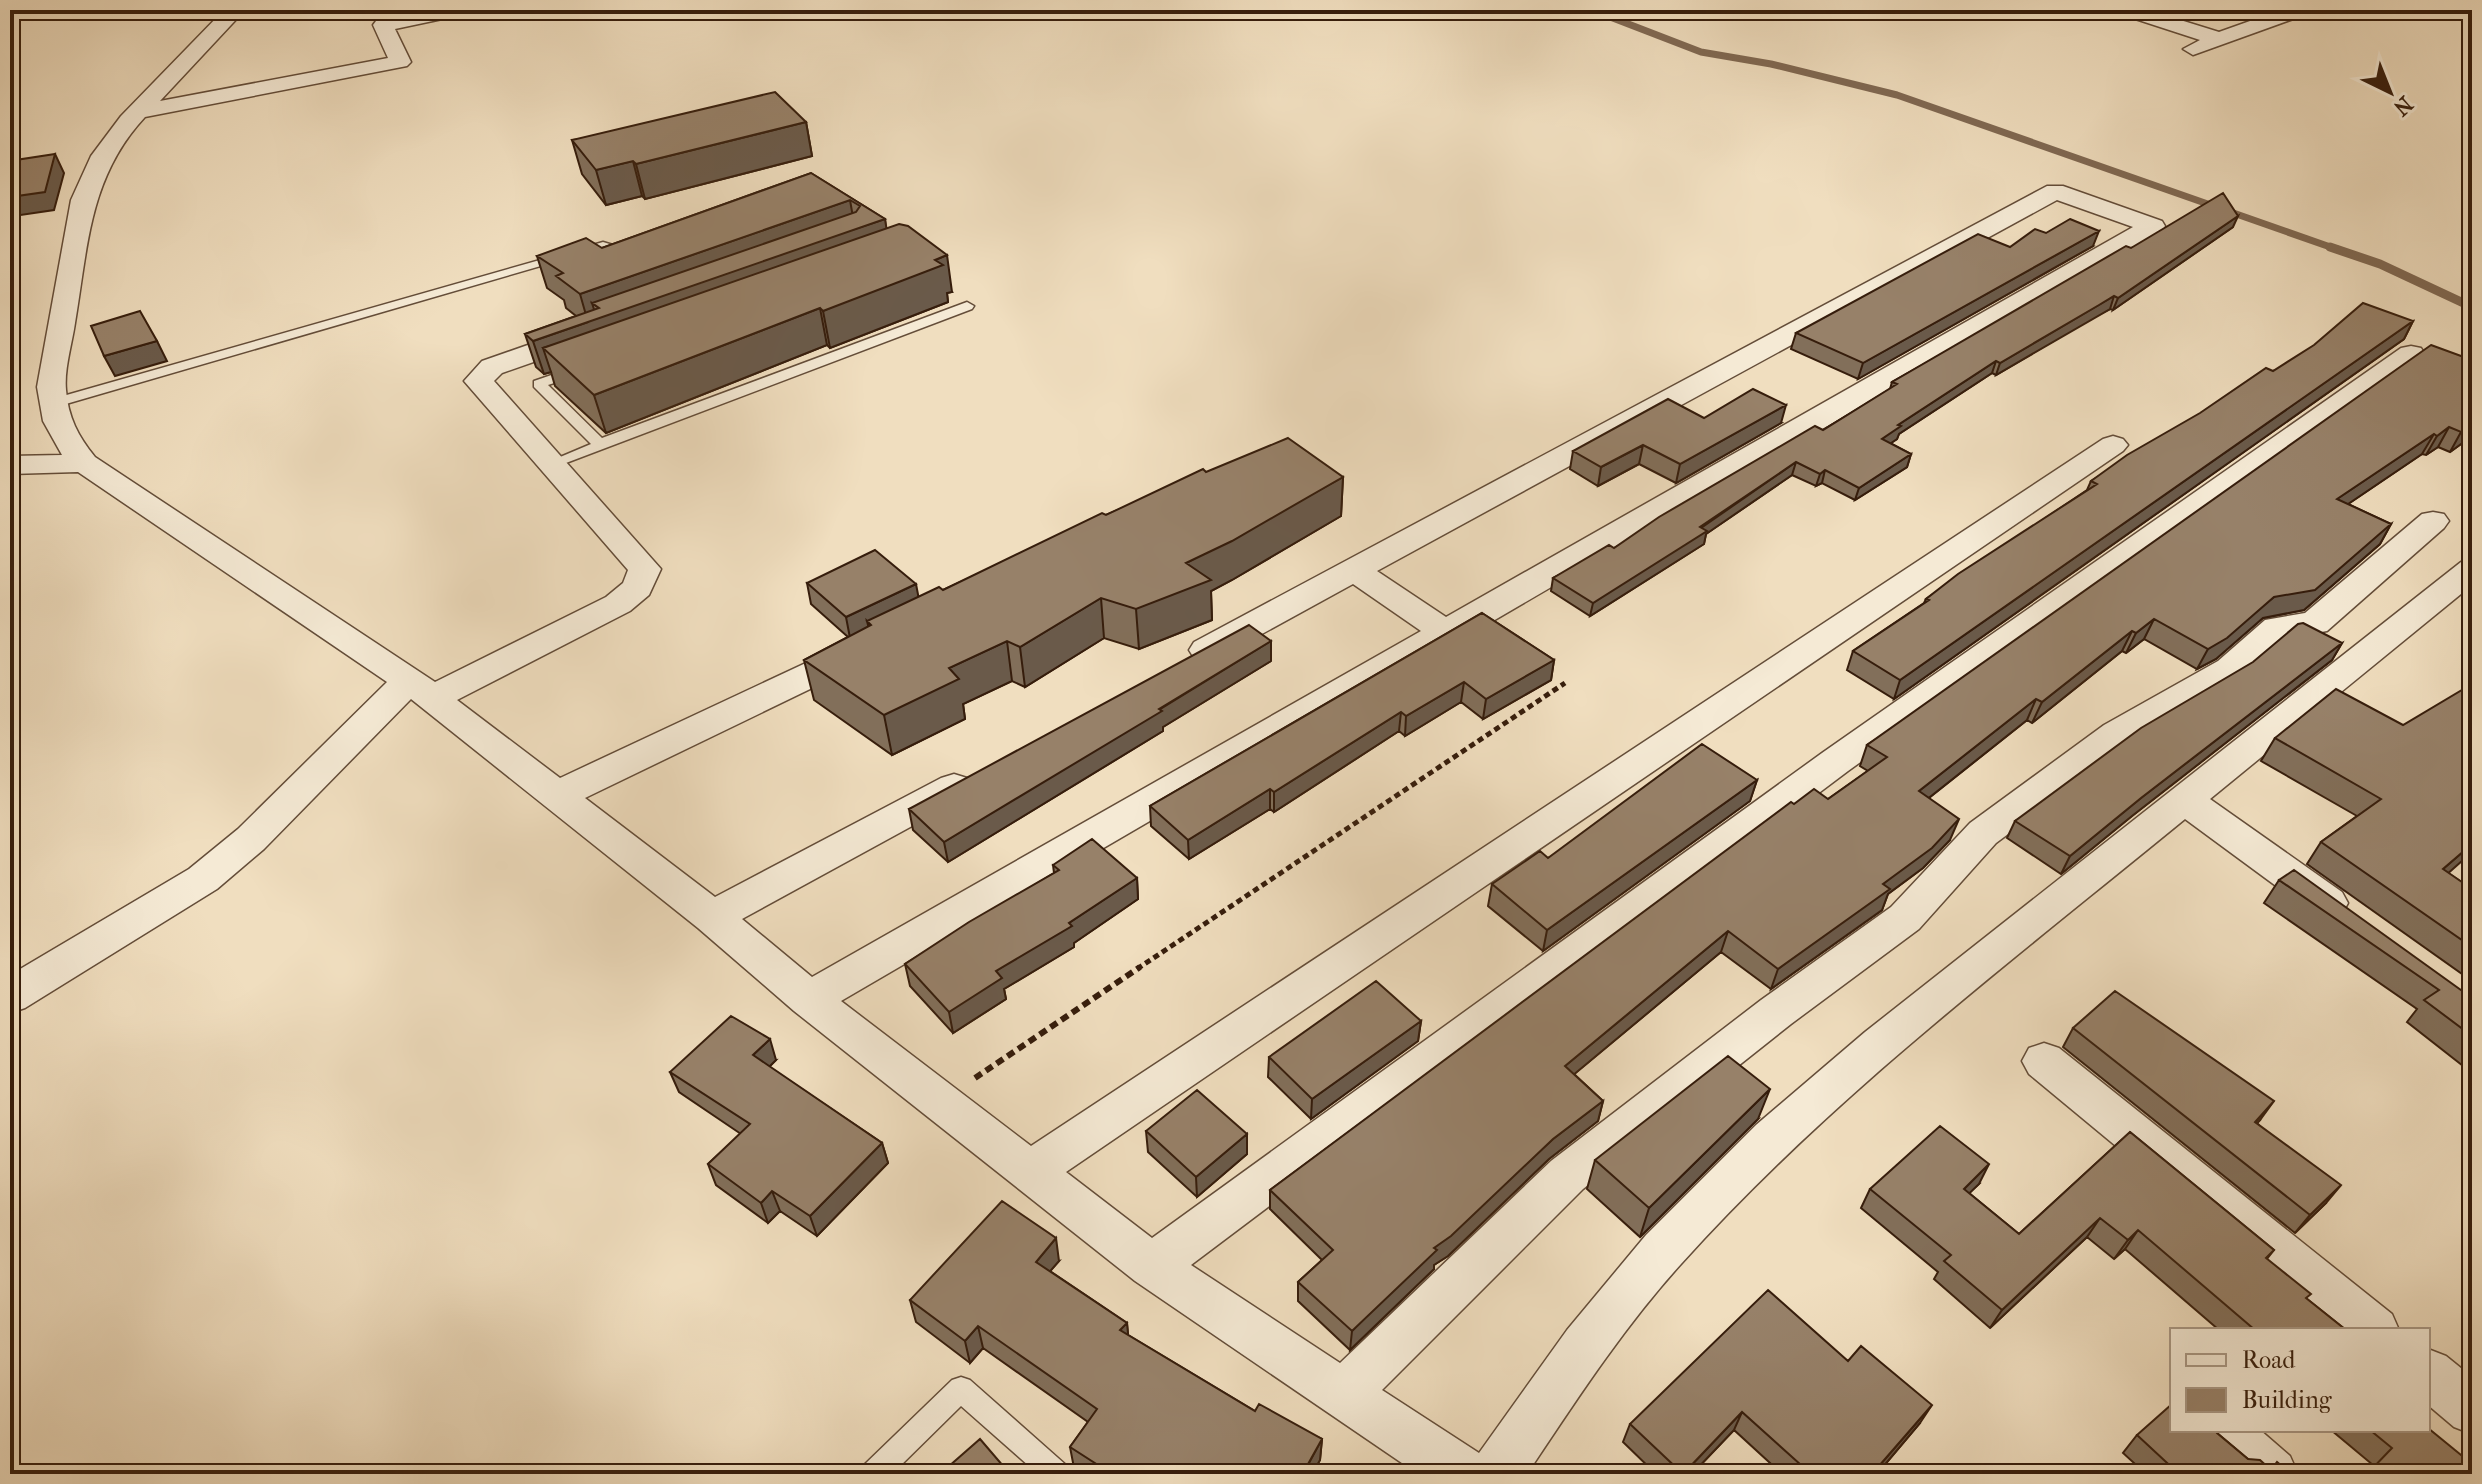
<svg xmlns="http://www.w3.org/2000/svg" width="2482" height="1484" font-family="'IM FELL French Canon',serif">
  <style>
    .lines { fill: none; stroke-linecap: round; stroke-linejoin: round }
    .stream-far1 { stroke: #806953; stroke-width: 7 }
    .stream { stroke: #806953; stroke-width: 9 }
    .service-casing { stroke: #644d39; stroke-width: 3 }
    .minor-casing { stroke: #644d39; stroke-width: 3 }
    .path-far1 { stroke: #361d0c; stroke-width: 5; stroke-dasharray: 6 4; stroke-linecap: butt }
    .path { stroke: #361d0c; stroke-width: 6; stroke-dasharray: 8 5; stroke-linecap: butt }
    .service { fill: #f5ead5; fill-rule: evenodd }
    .minor { fill: #f5ead5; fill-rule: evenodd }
    .wall { fill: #826f5a; stroke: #361d0c; stroke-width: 2 }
    .shaded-wall { fill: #6a5a4a; stroke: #361d0c; stroke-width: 2; fill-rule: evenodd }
    .building { fill: #978169; stroke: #361d0c; stroke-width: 2 }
  </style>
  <rect width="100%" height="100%" fill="#f0debf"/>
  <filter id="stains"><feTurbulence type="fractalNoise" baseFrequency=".0025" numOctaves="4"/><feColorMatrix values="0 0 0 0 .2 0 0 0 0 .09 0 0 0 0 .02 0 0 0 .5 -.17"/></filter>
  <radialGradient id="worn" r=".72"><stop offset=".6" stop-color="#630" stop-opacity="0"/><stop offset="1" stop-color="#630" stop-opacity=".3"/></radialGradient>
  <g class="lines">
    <path class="stream-far1" d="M1592 10 1701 52 1771 64 1897 95 2336 249"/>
    <path class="stream" d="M2330 247 2380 264 2472 307"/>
    <g class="service-casing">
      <path id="service" d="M603 242 613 245 59 406 54 407 47 403 49 400Z
        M967 302 974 306 972 309 558 466H548L546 463 591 444 534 387V381L569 369H579V375L548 385 602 438Z
        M961 1377 970 1380 1066 1465 1070 1474H1038L961 1406 892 1474H860L864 1465 952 1380Z"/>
    </g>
    <g class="minor-casing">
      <path id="minor" d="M224 10H245L160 101 388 58 373 25 376 21 429 10H469L466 14 395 29 411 62 407 66 145 117C89 177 88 246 75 323 72 344 64 369 66 390 68 417 78 436 95 457L435 682 606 597 623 583 628 570 464 381 482 361 542 340H562L566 346 562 352 502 373 494 381 661 569 649 595 630 611 457 700 560 778 840 647 852 644 864 647 869 655 864 663 585 798 715 897 941 778 954 774 967 778 972 787 967 796 742 919 812 977 1421 631 1353 584 1218 658 1206 661 1194 658 1189 650 1194 642 2047 186H2063L2162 221 2165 226 2162 231 841 1001 1031 1146 2103 439 2113 436 2123 439 2128 445 2123 451 1066 1172 1152 1238 1822 753 2401 348 2411 346 2421 348 2425 354 2421 360 1848 771 1191 1265 1340 1363 1551 1161 1761 1000 1891 907 1970 823 2104 725 2218 661 2265 620 2305 613 2422 514 2433 512 2444 514 2449 521 2444 528 2327 631 2287 638 2242 677 2130 743 1996 843 1919 929 1791 1024 1583 1189 1382 1390 1479 1453 1567 1330 1646 1235 1756 1125 1865 1032 2461 562 2472 559V585L2210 799 2342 892 2348 903 2342 914 2328 918 2314 914 2185 819C2012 961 1831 1097 1681 1264 1623 1328 1575 1402 1527 1474H1418L1135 1281 794 1011 698 928 411 699 264 849 217 889 25 1008 10 1013V975L189 869 238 829 387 682 78 472 10 474V456L62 455 43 421 37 387 71 200 91 156 121 116ZM2057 200 2133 227 1446 617 1377 571Z
        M2117 10H2148L2219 32 2281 10H2310L2307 14 2193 55 2183 49 2200 40 2120 14Z
        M2044 1043 2059 1048 2392 1314 2399 1330H2338L2029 1074 2022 1061 2029 1048Z
        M2428 1349 2446 1356 2472 1377V1434L2454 1427 2428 1405Z
        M2195 1430H2260L2290 1456 2298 1474H2233L2203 1448Z"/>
    </g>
    <path class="path-far1" d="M1137 969 1565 683"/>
    <path class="path" d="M975 1078 1140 967"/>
    <use href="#service" class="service"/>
    <use href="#minor" class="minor"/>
  </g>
  <path class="wall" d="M2068 10H2087L2079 14Z
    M806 122 812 156 645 199 642 196 606 205 582 174 572 140Z
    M811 173 885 219 886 229 952 292 947 293 948 302 830 348 827 345 606 433 555 386 551 372 544 374 536 367 525 334 576 316 566 308 564 300 547 288 537 256 602 248Z
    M2233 227 2113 310 2110 309 2094 317 1996 375 1992 373 1899 434 1897 439 1890 443 1911 454 1907 467 1855 500 1822 483 1816 486 1792 475 1706 534 1704 544 1590 616 1551 591 1553 578 1614 548 1823 430 1890 389 1892 382 2131 248Z
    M2046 233 2093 246 1858 379 1791 349 1796 333Z
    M2413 321 2404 339 1894 699 1847 670 1853 651 1924 603 1926 599 2087 490 2091 481 2273 371Z
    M2472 360V436L2450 452 2438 447 2426 455 2422 454 2348 504 2391 524 2380 544 2304 610 2263 618 2216 659 2197 669 2144 639 2126 653 2122 651 2032 723 2027 720 1929 798 1950 840 1923 868 1888 894 1882 910 1771 989 1721 952 1574 1074 1603 1101 1598 1121 1549 1159 1448 1256 1434 1265V1269L1350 1350 1298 1301V1282L1322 1260 1270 1209V1190L1794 804 1828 799 1868 771 1860 766 1867 745Z
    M1704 418 1781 423 1676 483 1639 464 1598 486 1570 469 1573 451Z
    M1206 472 1343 477 1341 516 1232 580 1211 591 1212 620 1139 649 1104 638 1025 687 1012 681 963 704 965 719 892 755 814 700 804 660 848 637 811 604 807 583 919 597 943 590 1106 515Z
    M1482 613 1554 660 1551 680 1483 719 1461 702 1405 736 1399 731 1274 812 1270 809 1189 859 1151 826 1150 806Z
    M2342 643 2332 660 2132 816 2061 874 2007 838 2015 821Z
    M1271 661 1163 727V731L948 862 913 830 909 809Z
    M2403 725 2448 873 2472 889V981L2307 864 2321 842 2357 816 2261 761 2275 738Z
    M1757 780 1750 801 1543 951 1488 906 1492 884 1548 858Z
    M1053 865 1137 878 1138 899 1074 943V947L1004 989 1006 999 953 1033 910 986 905 964 1054 873Z
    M2279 880 2472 998V1073L2407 1022 2417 1009 2264 903Z
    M1421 1021 1418 1041 1311 1119 1268 1077 1269 1057Z
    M2073 1028 2260 1120 2257 1123 2326 1203 2295 1233 2063 1047Z
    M776 1060 769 1067 882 1143 888 1163 817 1236 780 1211 768 1223 716 1185 708 1164 741 1134 679 1092 670 1072Z
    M1758 1119 1640 1237 1587 1189 1595 1160Z
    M1146 1131 1247 1134V1154L1197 1197 1148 1152Z
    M2130 1132 2274 1250 2267 1259 2307 1299 2346 1330H2219L2125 1249 2114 1259 2087 1237 1990 1328 1934 1279 1938 1272 1861 1208 1870 1189 1979 1184 1969 1193 2019 1234Z
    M1059 1261 1050 1271 1127 1323 1128 1335 1255 1411 1322 1439 1320 1460 1312 1474H1083L1074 1468 1070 1447 1088 1422 983 1348 970 1363 916 1322 910 1300Z
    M1848 1361 1920 1423 1877 1474H1782L1734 1430 1692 1474H1656L1623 1442 1630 1424Z
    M2331 1430H2428L2472 1474H2364L2373 1465Z
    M2217 1433 2248 1459 2270 1469 2291 1474H2146L2123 1453 2137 1435Z"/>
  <path class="shaded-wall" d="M806 122 812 156 645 199 636 164Z
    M55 154 64 173 54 210 14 216 10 208V197Z
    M633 161 642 196 606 205 596 170Z
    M850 200 855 229 885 219 890 251 543 348 551 372 544 374 533 341 588 322 580 294ZM592 303 599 308 597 319Z
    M2238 216 2233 227 2113 310 2118 298Z
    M2099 231 2093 246 1858 379 1863 363Z
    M947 255 952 292 947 293 948 302 830 348 823 311 935 260Z
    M2114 296 2110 309 1996 375 2000 363Z
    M820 308 827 345 606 433 594 395Z
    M2413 321 2404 339 1894 699 1900 680Z
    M157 341 167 361 115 376 104 356Z
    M1996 361 1992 373 1899 434 1897 439 1878 452 1882 439 1898 425Z
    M1786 405 1781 423 1676 483 1680 464Z
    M2472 425V436L2450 452 2461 432Z
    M2449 427 2438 447 2426 455 2437 436Z
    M2434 434 2422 454 2326 519 2337 499Z
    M1643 445 1639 464 1598 486 1601 467Z
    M1911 454 1907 467 1855 500 1859 488Z
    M1796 462 1792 475 1706 534 1704 544 1590 616 1593 603Z
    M1825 470 1822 483 1816 486 1820 474Z
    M1343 477 1341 516 1232 580 1211 591 1212 620 1139 649 1136 609 1186 563Z
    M2391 524 2380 544 2304 610 2263 618 2216 659 2197 669 2208 649 2274 597Z
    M916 584 920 605 871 625 867 621 869 629 850 638 846 617Z
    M1101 598 1104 638 1025 687 1020 647Z
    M2154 619 2144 639 2126 653 2136 633Z
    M2132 631 2122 651 2032 723 2042 702Z
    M1007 641 1012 681 963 704 965 719 892 755 884 715 949 668Z
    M1271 641V661L1163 727V731L948 862 944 842Z
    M2342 643 2332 660 2132 816 2061 874 2070 856 2141 798Z
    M1554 660 1551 680 1483 719 1486 699Z
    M1464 682 1461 702 1405 736 1406 716Z
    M2036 699 2027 720 1911 812 1919 791Z
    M1401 712 1399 731 1274 812V792Z
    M1757 780 1750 801 1543 951 1547 930Z
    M1270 789V809L1189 859 1188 840Z
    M1959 819 1950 840 1923 868 1888 894 1882 910 1771 989 1778 969 1883 884Z
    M2472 844V852L2427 892 2443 869Z
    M1137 878 1138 899 1074 943V947L1004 989 1006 999 953 1033 949 1012 996 971Z
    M1728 931 1721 952 1560 1086 1565 1066Z
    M1421 1021 1418 1041 1311 1119 1312 1099Z
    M770 1039 776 1060 760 1076 753 1055Z
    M1770 1089 1758 1119 1640 1237 1649 1208Z
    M1603 1101 1598 1121 1549 1159 1448 1256 1434 1265V1269L1350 1350 1352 1331 1434 1248 1553 1139Z
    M2274 1101 2260 1120 2241 1140 2255 1122Z
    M1247 1134V1154L1197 1197 1196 1177Z
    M882 1143 888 1163 817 1236 810 1216Z
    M1989 1164 1979 1184 1954 1208 1964 1189Z
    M2341 1185 2326 1203 2295 1233 2310 1215Z
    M772 1191 780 1211 768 1223 761 1203Z
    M2100 1218 2087 1237 1990 1328 2002 1310Z
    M2138 1230 2125 1249 2114 1259 2128 1240Z
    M1056 1238 1059 1261 1039 1284 1036 1262Z
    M1127 1323 1129 1344 1120 1330Z
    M978 1326 983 1348 970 1363 965 1341Z
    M1932 1405 1920 1423 1877 1474H1872Z
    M1742 1412 1734 1430 1692 1474H1683Z
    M1322 1439 1320 1460 1312 1474H1303Z"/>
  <path class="building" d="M775 92 806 122 636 164 633 161 596 170 572 140Z
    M55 154 45 192 10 197V180L16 160Z
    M811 173 885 219 533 341 525 334 599 308 592 303 856 212 860 206 850 200 580 294 556 276 563 273 537 256 586 238 602 248Z
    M2223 193 2238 216 2118 298 2114 296 2099 305 2000 363 1996 361 1898 425 1901 426 1882 439 1911 454 1859 488 1825 470 1820 474 1796 462 1700 527 1707 531 1593 603 1553 578 1609 545 1614 548 1659 517 1815 426 1823 430 1897 384 1892 382 2126 246 2131 248Z
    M2070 219 2099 231 1863 363 1796 333 1978 234 2010 247 2035 229 2046 233Z
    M899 224 908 226 947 255 935 260 943 265 823 311 820 308 594 395 543 348Z
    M2363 303 2413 321 1900 680 1853 651 1929 600 1926 599 1958 574 2097 484 2091 481 2127 455 2200 413 2266 368 2273 371 2314 345Z
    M140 311 157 341 104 356 91 326Z
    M2431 345 2472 360V425L2461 432 2449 427 2437 436 2434 434 2337 499 2391 524 2315 590 2274 597 2227 638 2208 649 2154 619 2136 633 2132 631 2042 702 2036 699 1919 791 1959 819 1932 848 1883 884 1890 889 1778 969 1728 931 1565 1066 1603 1101 1553 1139 1451 1236 1434 1248 1437 1250 1352 1331 1298 1282 1333 1250 1270 1190 1791 802 1794 804 1814 789 1828 799 1887 757 1867 745Z
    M1753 389 1786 405 1680 464 1643 445 1601 467 1573 451 1668 399 1704 418Z
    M1288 438 1343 477 1232 541 1186 563 1211 580 1136 609 1101 598 1020 647 1007 641 949 668 959 679 884 715 804 660 871 625 867 621 939 587 943 590 1102 513 1106 515 1203 469 1206 472Z
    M875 550 916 584 846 617 807 583Z
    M1482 613 1554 660 1486 699 1464 682 1406 716 1401 712 1274 792 1270 789 1188 840 1150 806Z
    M2303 623 2342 643 2141 798 2070 856 2015 821 2141 728 2253 662 2298 624Z
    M1249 625 1271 641 1159 709 1162 711 944 842 909 809Z
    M2472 684V844L2443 869 2472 889V947L2321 842 2381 799 2275 738 2336 689 2403 725Z
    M1702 744 1757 780 1547 930 1492 884 1540 851 1548 858Z
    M1092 839 1137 878 1069 923 1072 926 996 971 1002 978 949 1012 905 964 969 922 1059 870 1053 865Z
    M2294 870 2472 998V1036L2424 1000 2439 990 2279 880Z
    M1376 981 1421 1021 1312 1099 1269 1057Z
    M2115 991 2274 1101 2255 1122 2341 1185 2310 1215 2073 1028Z
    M731 1016 770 1039 753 1055 882 1143 810 1216 772 1191 761 1203 708 1164 750 1124 670 1072Z
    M1728 1056 1770 1089 1649 1208 1595 1160Z
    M1197 1090 1247 1134 1196 1177 1146 1131Z
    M1940 1126 1989 1164 1964 1189 2019 1234 2130 1132 2274 1250 2266 1258 2311 1294 2306 1298 2346 1330H2255L2138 1230 2128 1240 2100 1218 2002 1310 1944 1261 1951 1255 1870 1189Z
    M1002 1201 1056 1238 1036 1262 1127 1323 1120 1330 1255 1411 1259 1404 1322 1439 1303 1473 1305 1474H1112L1070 1447 1097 1409 978 1326 965 1341 910 1300Z
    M1768 1290 1848 1361 1861 1346 1932 1405 1872 1474H1811L1742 1412 1683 1474 1630 1424Z
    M2172 1404V1430H2215L2217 1433 2248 1459 2260 1460 2271 1470 2277 1462 2291 1474H2179L2137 1435Z
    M2428 1428 2472 1464V1474H2367L2392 1448 2370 1430H2428Z
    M980 1439 1010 1474H940Z"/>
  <rect width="2482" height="1484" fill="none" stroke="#f0debf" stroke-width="40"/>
  <rect x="12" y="12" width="2458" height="1460" fill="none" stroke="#361d0c" stroke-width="4"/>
  <rect x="20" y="20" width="2442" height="1444" fill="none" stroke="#361d0c" stroke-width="2"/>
  <rect x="2170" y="1328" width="260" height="104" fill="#f5ead5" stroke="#a99885" stroke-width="2"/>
  <rect x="2186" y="1354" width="40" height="12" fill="#f5ead5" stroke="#a99885" stroke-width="2"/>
  <text x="2242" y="1368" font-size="24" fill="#361d0c">Road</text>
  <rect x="2186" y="1388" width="40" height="24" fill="#978169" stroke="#a99885" stroke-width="2"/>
  <text x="2242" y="1408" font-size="24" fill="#361d0c">Building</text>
  <g transform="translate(2390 92) rotate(137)" stroke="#f5ead5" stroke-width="6" paint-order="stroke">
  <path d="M0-6L14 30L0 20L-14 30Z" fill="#361d0c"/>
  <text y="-12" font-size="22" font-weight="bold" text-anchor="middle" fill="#361d0c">N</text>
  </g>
  <rect width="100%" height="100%" filter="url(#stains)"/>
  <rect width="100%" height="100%" fill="url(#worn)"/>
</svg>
